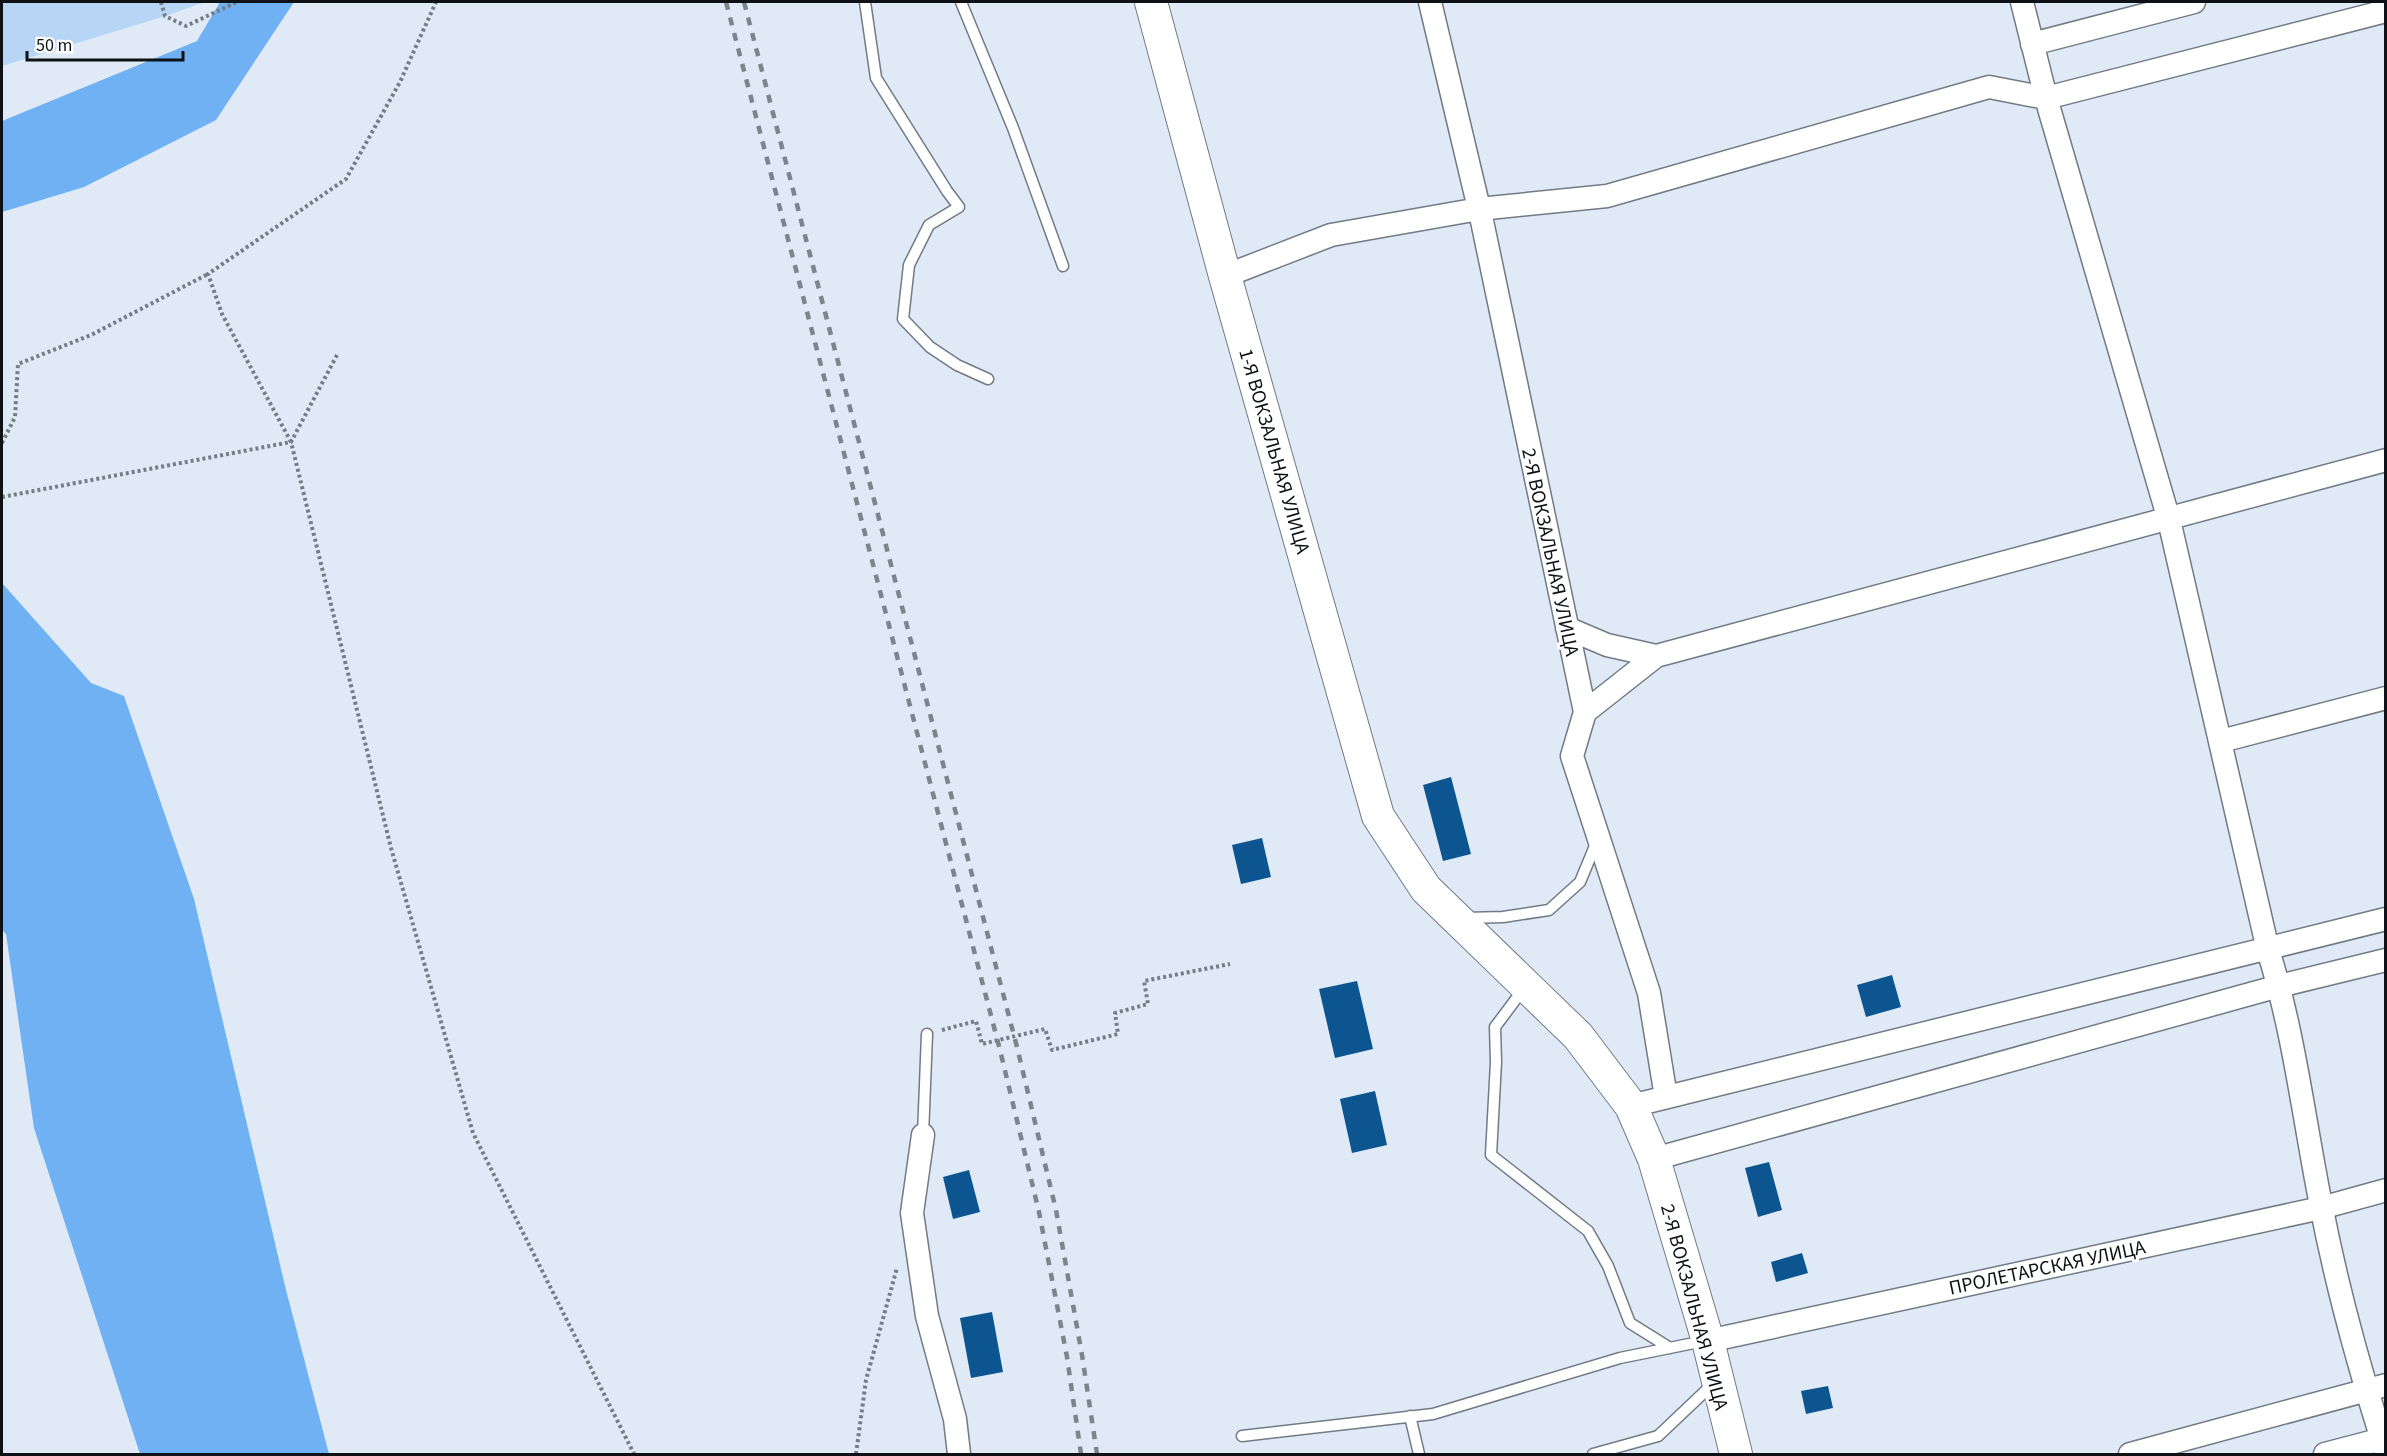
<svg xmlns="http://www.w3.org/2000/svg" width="2387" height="1456" font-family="'Source Sans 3',sans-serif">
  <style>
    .green { fill: #b7d5f5 }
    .forest { fill: #6fb1f3 }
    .building { fill: #0d5590 }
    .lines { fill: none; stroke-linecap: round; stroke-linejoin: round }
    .service-casing { stroke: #717b85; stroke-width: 13 }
    .minor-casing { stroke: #717b85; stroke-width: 25 }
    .secondary-casing { stroke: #717b85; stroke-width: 34 }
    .path { stroke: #757d85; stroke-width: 4; stroke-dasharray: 3 3; stroke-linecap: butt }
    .service { stroke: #fff; stroke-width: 10 }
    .minor { stroke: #fff; stroke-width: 22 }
    .secondary { stroke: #fff; stroke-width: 32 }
    .rail { stroke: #7c848c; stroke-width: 4.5; stroke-dasharray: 8 8; stroke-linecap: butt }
    .labels { text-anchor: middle; stroke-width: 6; stroke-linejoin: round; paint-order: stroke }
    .street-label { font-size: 20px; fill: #0e1216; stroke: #fff }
  </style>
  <rect width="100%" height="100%" fill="#dfeaf6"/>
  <path class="green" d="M2 2H205L165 16 2 66Z"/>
  <path class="forest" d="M220 2H294L216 120 84 187 2 212V121L197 41Z
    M2 583 91 683 124 696 194 899 286 1290 329 1454H140L34 1128 6 934 2 930Z"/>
  <path class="building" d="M1451 777 1471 854 1443 861 1423 785Z
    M1262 838 1271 877 1241 884 1232 845Z
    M1892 975 1901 1007 1866 1017 1857 985Z
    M1357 981 1373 1049 1335 1058 1319 989Z
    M1375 1091 1387 1145 1352 1153 1340 1099Z
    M1769 1162 1782 1210 1758 1217 1745 1168Z
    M969 1170 980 1212 953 1219 943 1177Z
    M1802 1253 1808 1273 1776 1282 1771 1262Z
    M992 1312 1003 1372 971 1378 960 1318Z
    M1828 1386 1833 1408 1806 1414 1801 1391Z"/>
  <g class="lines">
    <g class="service-casing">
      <path id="service" d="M865 2 876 78 947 191 959 207 929 225 909 265 903 319 930 347 957 365 988 379
        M961 2 1013 128 1063 266
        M1466 918 1503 917 1549 910 1580 882 1597 841
        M1525 987 1495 1027 1496 1062 1491 1155 1588 1231 1608 1266 1630 1323 1670 1348
        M923 1135 927 1034
        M1410 1416 1419 1454
        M1242 1436 1433 1414 1620 1358 1704 1341
        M1593 1454 1658 1436 1715 1382"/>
    </g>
    <g class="minor-casing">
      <path id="minor" d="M1430 2 1482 221 1585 712 1572 756 1649 993 1666 1097
        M2022 2 2046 98 2169 520 2268 950C2294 1032 2304 1120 2321 1205 2337 1288 2360 1371 2386 1452
        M2032 44 2194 2
        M1225 276 1331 235 1479 209 1607 196 1989 87 2046 98 2386 11
        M1567 628 1607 645 1656 656
        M1585 712 1656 656 2386 460
        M2221 741 2386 698
        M1631 1106 2386 919
        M923 1135 912 1213 927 1316 955 1419 959 1454
        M1654 1159 2279 986 2386 960
        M1708 1341 2321 1208 2386 1190
        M2130 1454 2386 1385
        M2325 1454 2386 1438"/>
    </g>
    <g class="secondary-casing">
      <path id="secondary" d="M1151 2 1225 276 1378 816 1426 889 1578 1036 1631 1106 1654 1159 1708 1341 1736 1454"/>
    </g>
    <path class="path" d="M161 2 165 16 186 26 237 2
      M337 355 291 442 391 848 473 1133 634 1454
      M2 443 15 417 18 364 91 335 208 274
      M2 497 291 442 222 314 208 274 346 179 400 82 436 2
      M942 1030 976 1021 982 1044 1045 1029 1052 1050 1118 1034 1115 1013 1148 1004 1144 981 1230 964
      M856 1454 866 1380 897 1268"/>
    <use href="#service" class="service"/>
    <use href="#minor" class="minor"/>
    <use href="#secondary" class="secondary"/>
    <path class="rail" d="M726 2 1000 1050 1039 1212 1067 1357 1081 1454
      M744 2 1017 1047 1056 1210 1082 1355 1097 1454"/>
  </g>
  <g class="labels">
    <g class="street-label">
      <text transform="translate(1275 451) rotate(74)" y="7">1-Я ВОКЗАЛЬНАЯ УЛИЦА</text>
      <text transform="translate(1551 552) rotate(78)" y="7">2-Я ВОКЗАЛЬНАЯ УЛИЦА</text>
      <text transform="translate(2047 1267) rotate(-12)" y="7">ПРОЛЕТАРСКАЯ УЛИЦА</text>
      <text transform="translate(1695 1307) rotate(75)" y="7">2-Я ВОКЗАЛЬНАЯ УЛИЦА</text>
    </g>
  </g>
  <rect width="2387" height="1456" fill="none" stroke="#0e1216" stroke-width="6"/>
  <path d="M27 51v9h156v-9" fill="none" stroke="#0e1216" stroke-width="3"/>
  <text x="36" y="51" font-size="18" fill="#0e1216" stroke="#ffffff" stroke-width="4.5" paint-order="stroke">50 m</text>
</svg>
